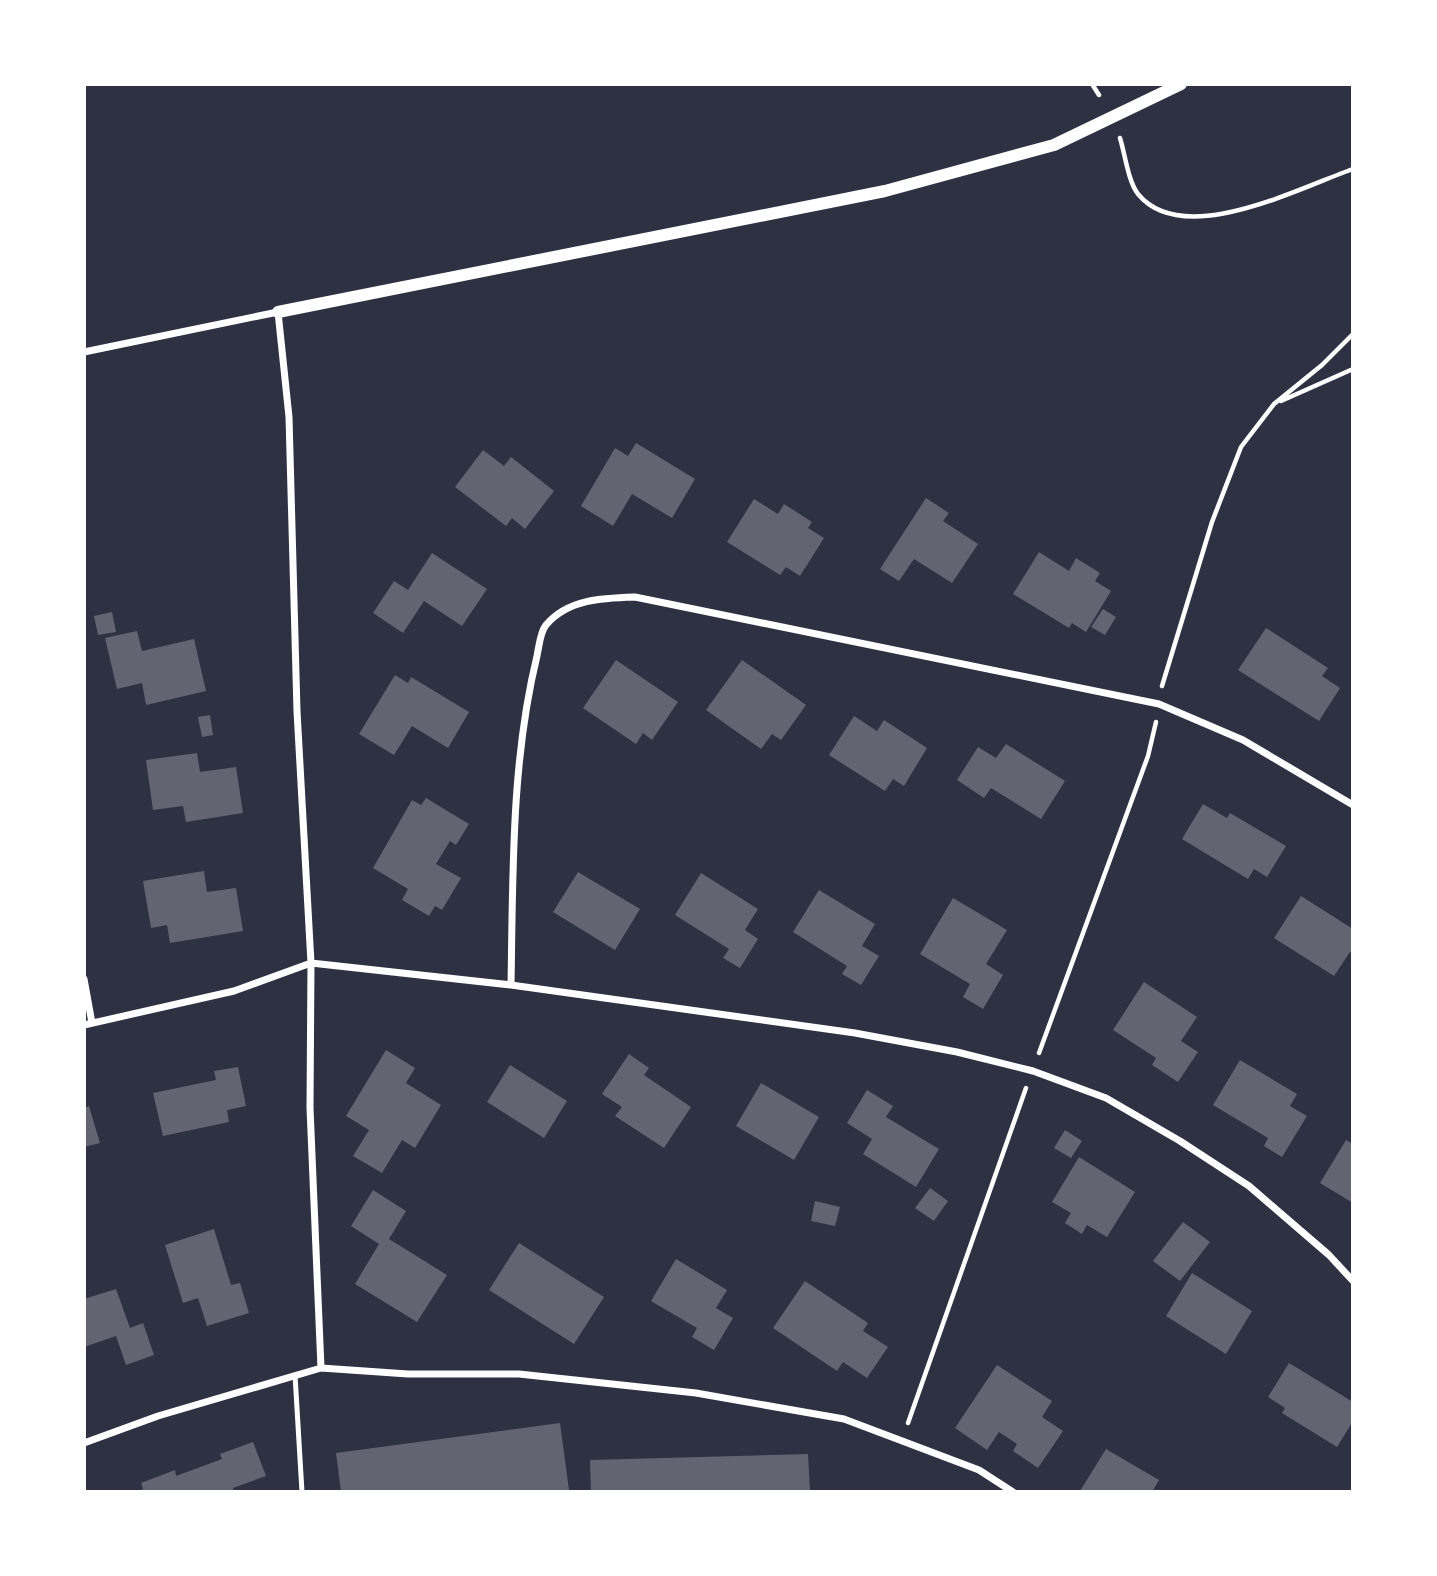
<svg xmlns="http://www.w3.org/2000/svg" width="1437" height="1576" font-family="Manrope,sans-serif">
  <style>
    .building { fill: #626471 }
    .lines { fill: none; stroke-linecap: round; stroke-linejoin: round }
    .path { stroke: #fff; stroke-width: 4.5 }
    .service { stroke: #fff; stroke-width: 5 }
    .minor { stroke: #fff; stroke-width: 7 }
    .tertiary { stroke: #fff; stroke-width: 12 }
  </style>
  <rect width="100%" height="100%" fill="#2d3142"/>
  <path class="building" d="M636 443 695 479 672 518 632 494 613 526 581 506 615 448 628 456Z
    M483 450 504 466 511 457 554 491 525 529 512 518 506 526 455 487Z
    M926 498 949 513 943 521 978 544 952 583 914 559 899 581 880 569Z
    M754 499 778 514 784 504 812 522 808 528 824 538 800 576 786 567 780 575 727 542Z
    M1039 552 1069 571 1076 558 1100 573 1095 581 1111 591 1086 632 1072 623 1069 628 1013 594Z
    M432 553 487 589 462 626 424 601 403 633 373 613 394 581 408 590Z
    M1103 609 1116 617 1105 635 1091 627Z
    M112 612 116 632 98 635 94 616Z
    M1266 628 1328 668 1322 676 1340 688 1319 721 1238 670Z
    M137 631 142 651 194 639 206 691 146 705 142 683 117 689 105 638Z
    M616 660 678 702 652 740 643 733 636 744 583 708Z
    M742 660 806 705 781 740 772 734 761 749 706 710Z
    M395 675 408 683 411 677 469 712 448 748 412 726 394 755 359 734Z
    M210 715 213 735 202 737 198 717Z
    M854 716 877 731 884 720 927 748 904 786 893 779 885 791 829 755Z
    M1006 744 1065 781 1041 819 991 788 984 798 957 780 978 747 996 758Z
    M197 753 200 772 236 767 243 813 186 822 183 806 153 810 146 760Z
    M426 798 469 824 456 845 450 841 436 864 461 878 442 910 435 906 429 916 402 900 408 889 373 868 412 800 421 805Z
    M1203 804 1227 818 1230 813 1286 846 1267 877 1254 869 1248 879 1182 839Z
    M204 871 207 892 236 888 243 931 170 943 167 925 151 928 143 881Z
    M578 872 640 909 615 950 553 912Z
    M701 873 758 909 745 930 758 939 740 968 723 958 729 949 675 915Z
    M819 890 875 924 862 946 879 956 861 985 842 974 847 966 793 932Z
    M1301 896 1353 929V954L1350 952 1334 976 1274 938Z
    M953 898 1007 930 986 964 1003 975 983 1009 963 997 970 984 920 954Z
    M1144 982 1197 1017 1181 1041 1198 1052 1178 1082 1152 1065 1156 1058 1113 1030Z
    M386 1050 415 1068 406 1083 441 1105 415 1148 402 1140 382 1173 353 1156 369 1130 346 1116Z
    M629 1054 649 1068 644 1075 691 1107 664 1148 615 1116 622 1107 602 1094Z
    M1240 1060 1297 1094 1290 1106 1307 1116 1282 1157 1264 1146 1268 1138 1213 1105Z
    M510 1065 567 1101 544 1138 487 1102Z
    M238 1067 246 1106 227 1110 229 1122 163 1136 153 1093 216 1080 214 1071Z
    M761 1083 819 1117 794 1160 736 1126Z
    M867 1090 893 1106 886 1117 939 1149 916 1187 863 1154 872 1139 847 1123Z
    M89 1106 100 1143 84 1147V1108Z
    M1065 1130 1082 1141 1071 1158 1054 1148Z
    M1346 1140 1353 1144V1203L1320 1183Z
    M1079 1157 1135 1192 1107 1237 1087 1225 1082 1234 1065 1223 1071 1213 1052 1202Z
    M930 1188 948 1201 934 1221 915 1208Z
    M373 1190 406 1211 389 1239 447 1275 417 1322 355 1284 379 1244 351 1226Z
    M815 1201 840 1207 835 1226 811 1221Z
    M1183 1222 1210 1242 1180 1281 1153 1261Z
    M214 1229 231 1285 240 1283 249 1313 207 1326 198 1298 183 1303 165 1245Z
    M519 1243 604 1297 574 1344 489 1290Z
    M676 1259 727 1290 716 1308 733 1318 714 1350 692 1337 697 1328 651 1301Z
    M1192 1273 1252 1311 1226 1354 1166 1316Z
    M805 1281 868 1323 863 1331 888 1347 867 1378 843 1362 837 1371 773 1328Z
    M116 1289 130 1328 143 1323 154 1355 126 1365 116 1336 84 1347V1299Z
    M1289 1363 1353 1402V1421L1337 1447 1282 1413 1285 1408 1268 1397Z
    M997 1365 1052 1401 1042 1417 1063 1431 1038 1468 1013 1451 1017 1444 999 1432 987 1450 955 1428Z
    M560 1423 569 1490 341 1492 336 1453Z
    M253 1442 266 1476 233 1488 234 1492H135L143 1489 141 1483 175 1470 176 1476 222 1459 220 1454Z
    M1106 1449 1159 1480 1152 1492 1080 1491Z
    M808 1454 810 1492H591L590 1460Z"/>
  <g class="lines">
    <path class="path" d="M1092 84 1099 95
      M1120 138C1125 154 1128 181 1138 194 1183 249 1299 188 1353 169
      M1281 401 1353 369
      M1162 686 1212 522 1241 447 1274 404 1322 365 1353 334
      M1039 1053 1148 756 1156 722
      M908 1423 1026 1088"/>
    <path class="service" d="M295 1375 302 1492"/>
    <path class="minor" d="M84 352 278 312 289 417 297 711 311 963 310 1108 321 1368
      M84 979 92 1023
      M511 985C513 876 511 762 537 656 539 647 540 632 546 625 568 599 603 598 635 597L1159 704 1243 740 1353 805
      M84 1025 234 991 311 963 511 985 855 1033 957 1052 1033 1071 1106 1098 1180 1141 1249 1186 1329 1255 1353 1281
      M84 1443 158 1416 321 1368 408 1374H519L696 1393 844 1419 979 1470 1013 1492"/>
    <path class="tertiary" d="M278 312 885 191 1054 145 1181 84"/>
  </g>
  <rect width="1437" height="1576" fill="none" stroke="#ffffff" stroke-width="172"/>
</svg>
